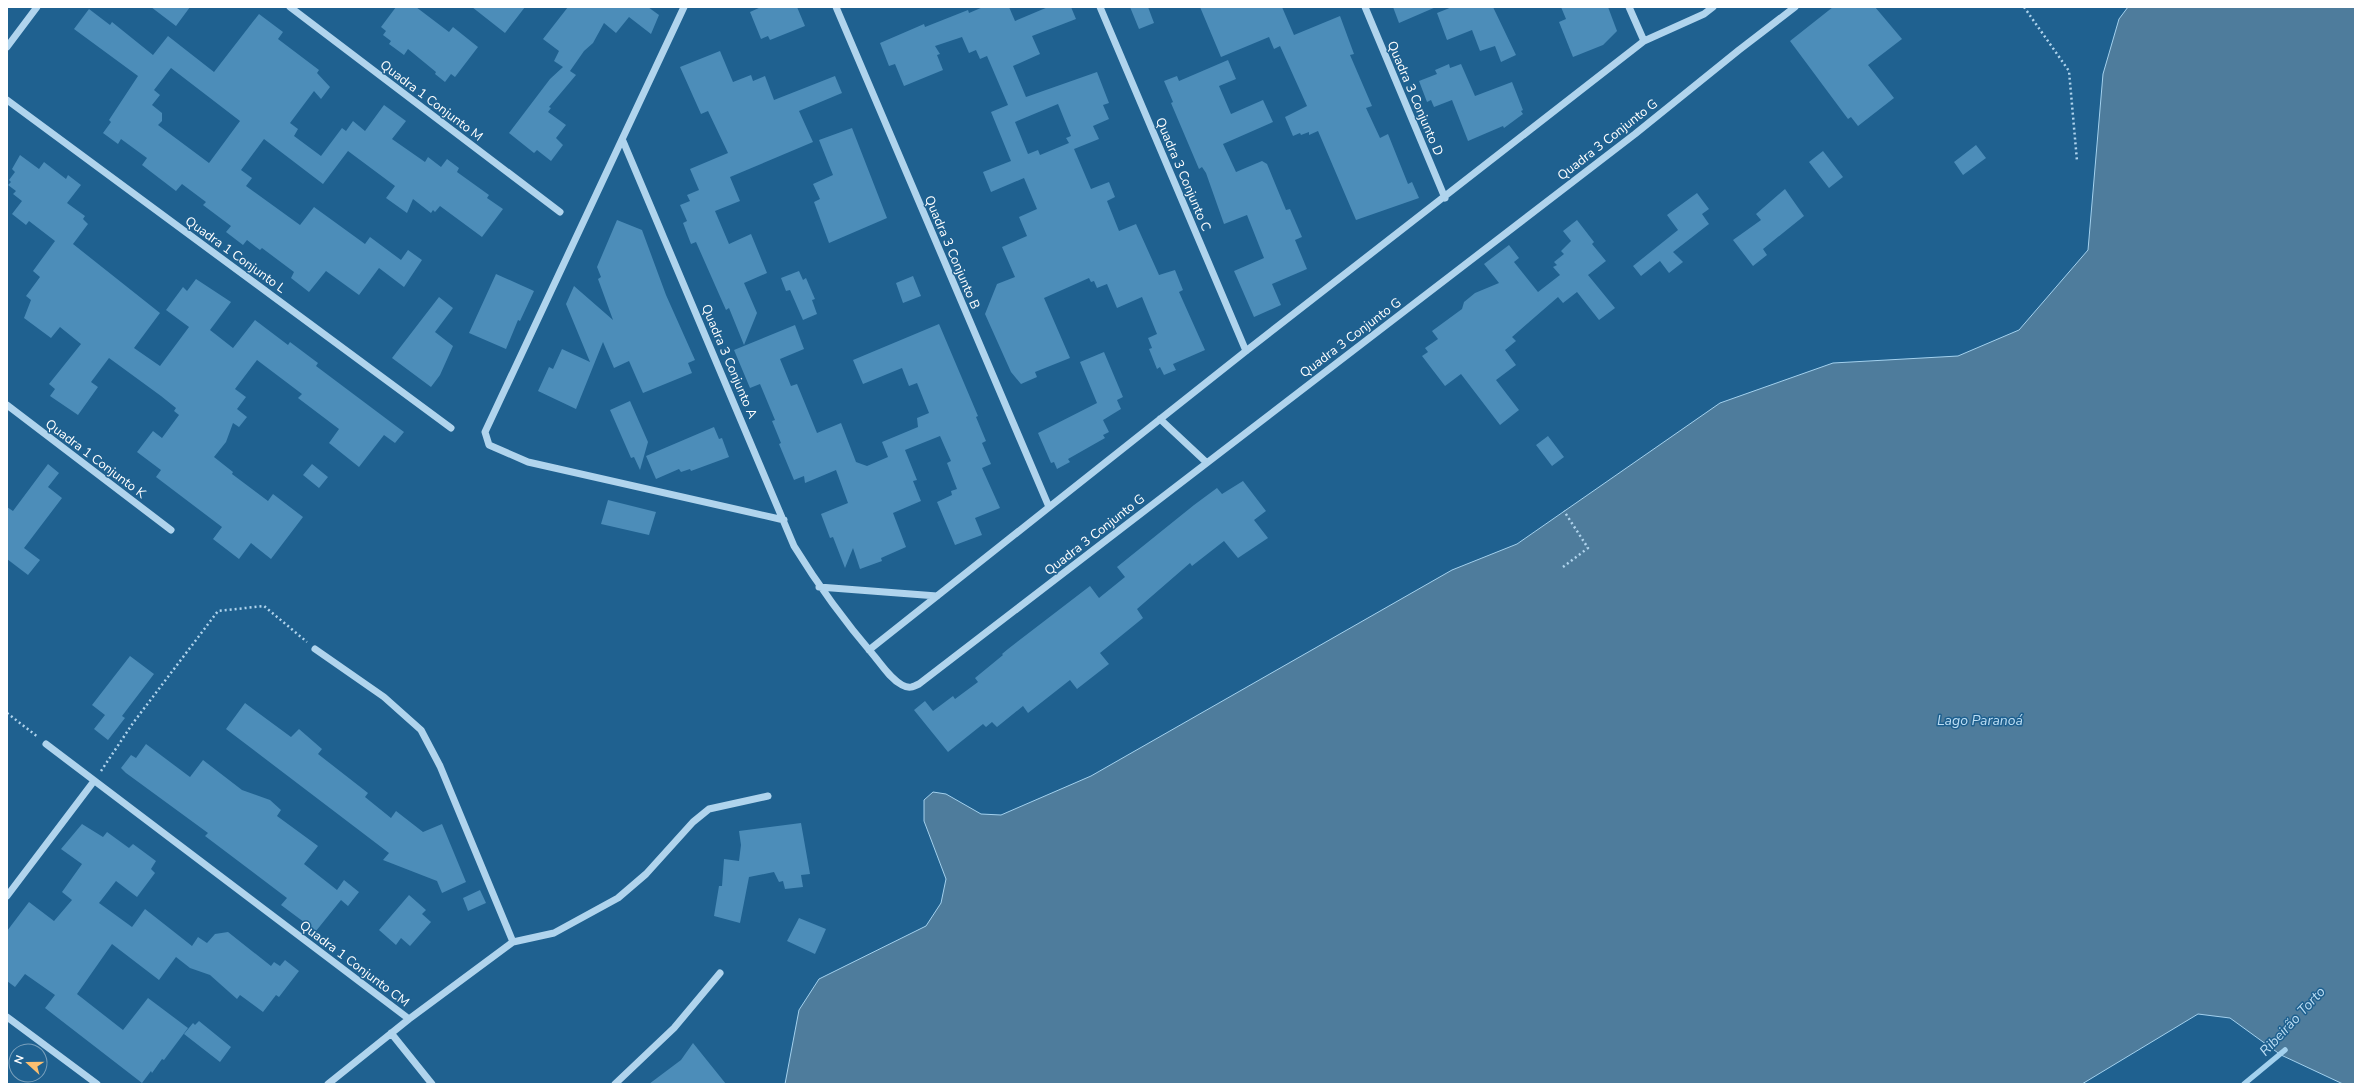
<svg xmlns="http://www.w3.org/2000/svg" width="2362" height="1091" font-family="'Nunito Sans',sans-serif">
  <style>
    .water { fill: #4e7c9c; stroke: #a3d1ee }
    .lines { fill: none; stroke-linecap: round; stroke-linejoin: round }
    .stream { stroke: #a3d1ee; stroke-width: 5.5 }
    .building { fill: #4c8db9; fill-rule: evenodd }
    .path { stroke: #b0d4ed; stroke-width: 2.5; stroke-dasharray: 2 3; stroke-linecap: butt }
    .minor { stroke: #b0d4ed; stroke-width: 7 }
    .labels { text-anchor: middle; stroke-width: 3; stroke-linejoin: round; paint-order: stroke }
    .street-label { font-size: 13px; fill: #fff; stroke: #1f6190 }
    .water-label { font-size: 14px; font-style: italic; fill: #bcdef4; stroke: #1f6190 }
  </style>
  <rect width="100%" height="100%" fill="#1f6190"/>
  <path class="water" d="M2128 7H2355V1084H2343L2281 1055 2230 1018 2198 1014 2082 1084H785L799 1010 819 979 926 926 941 903 946 879 924 821V800L933 792 946 794 981 814 1001 815 1091 776 1452 570 1517 544 1720 403 1833 363 1958 356 2019 330 2088 250 2103 74 2119 19Z"/>
  <g class="lines">
    <path class="stream" d="M2244 1084 2285 1050"/>
  </g>
  <path class="building" d="M151 7H190L176 26Z
    M396 7H416L449 32 453 27 478 47 455 77 451 74 445 82 435 74 436 72 408 49 404 55 389 44 391 41 383 35 386 31 381 27Z
    M472 7H525L505 33Z
    M568 7H648L659 15 651 34 629 17 616 33 604 23 593 43 584 51 570 71 576 75 549 107 551 108 548 112 566 125 556 138 563 145 551 161 537 150 534 153 509 133 550 79 563 67 554 61 559 51 543 39Z
    M761 7H797L805 26 770 40 768 36 761 39 750 12Z
    M983 7H1009L1015 21 1048 7H1071L1076 19 1032 36 1040 54 1013 66 1026 97 1097 72 1109 103 1103 105 1109 119 1093 126 1099 139 1074 149 1091 189 1109 182 1115 197 1107 201 1119 231 1136 224 1159 275 1175 270 1183 290 1179 292 1205 350 1173 364 1176 370 1164 375 1160 367 1157 369 1149 349 1152 348 1148 338 1157 334 1142 297 1117 308 1107 284 1097 288 1094 281 1091 282 1089 278 1044 298 1070 358 1035 372 1037 377 1021 384 1011 372 985 314 997 284 1015 277 1002 247 1027 236 1019 217 1037 209 1024 178 991 192 983 172 1011 161 991 112 1008 105 987 56 980 59 976 50 969 53 962 37 935 46 940 54 937 55 943 70 904 86 895 64 889 66 880 43 924 24 925 27 968 10 969 13ZM1058 104 1071 136 1066 138 1069 143 1040 155 1038 150 1028 154 1015 122Z
    M1130 7H1148L1154 23 1139 29Z
    M1200 7H1282L1294 35 1340 16 1354 54 1350 55 1372 106 1366 108 1380 138 1388 134 1408 184 1412 182 1419 198 1356 220 1318 131 1309 135V132L1301 135 1300 133 1293 136 1285 117 1307 106 1280 46 1274 49 1269 37 1221 57Z
    M1393 7H1436L1399 23Z
    M1452 7H1493L1516 55 1501 62 1495 46 1480 51 1472 30 1447 40 1437 13Z
    M1561 7H1608L1617 31 1603 45 1573 57 1559 22 1566 19Z
    M1833 7H1875L1902 39 1868 65 1894 98 1858 126 1851 117 1848 119 1790 41Z
    M89 9 110 25 112 22 153 55 168 36 214 72 259 14 283 32 278 39 319 70 317 73 330 87 321 99 314 91 290 123 298 129 294 136 321 156 342 128 346 131 353 121 365 131 384 105 406 121 392 139 425 162 428 157 441 167 447 159 459 168 457 172 489 195 487 198 503 209 482 237 440 206 435 212 433 210 431 213 413 199 407 213 386 198 395 186 348 151 323 184 264 139 241 170 252 178 246 186 300 225 314 207 365 244 370 237 401 260 408 250 422 260 404 287 379 268 359 295 326 271 309 292 291 278 294 272 262 248 260 250 247 240 243 245 226 232 231 226 203 205 206 202 182 184 176 191 142 165 147 158 121 139 118 144 103 133 111 122 109 120 138 76 74 29ZM171 68 240 121 209 163 158 125 162 121V113L152 105 160 95 154 90Z
    M720 51 733 82 751 75 753 81 765 76 774 100 835 76 842 93 799 111 813 142 730 177 740 201 715 211 729 244 751 234 767 273 744 283 757 313 744 345 729 308 726 310 696 242 691 244 683 223 687 221 680 205 690 201 687 195 699 190 690 169 728 153 708 111 701 114 680 67Z
    M1228 60 1236 79 1219 86 1231 114 1263 100 1273 122 1223 144 1236 172 1262 161 1267 164 1286 210 1290 209 1302 237 1295 240 1307 269 1272 284 1281 305 1254 317 1234 271 1264 258 1247 215 1224 224 1206 173 1202 167 1199 169 1171 103 1173 102 1164 81 1177 76 1179 81Z
    M1449 64 1450 68 1461 64 1475 96 1512 82 1523 110 1521 111 1523 114 1504 128 1503 126 1468 141 1452 100 1434 107 1431 100 1427 102 1419 81 1437 74 1435 70Z
    M852 128 887 218 829 243 814 202 820 199 813 184 833 175 819 140Z
    M1976 145 1986 158 1963 175 1954 162Z
    M1823 151 1843 177 1829 188 1809 162Z
    M20 155 39 169 44 162 66 179 68 175 81 185 67 203 85 216 83 219 88 224 73 244 160 313 134 348 160 366 189 327 166 310 183 287 187 291 196 279 231 302 210 330 233 348 255 320 288 345 290 342 318 363 316 366 404 432 395 443 384 435 359 467 329 443 339 429 298 398 302 394 257 360 235 389 246 397 237 409 247 417 239 427 233 423 226 442 214 457 233 472 232 474 268 501 273 494 303 517 271 559 251 543 239 559 213 539 222 527 156 477 161 470 137 452 153 431 162 438 179 415 174 411 176 408 161 396 109 358 91 382 98 387 78 415 50 396 55 389 49 384 81 344 60 327 51 338 24 318 31 300 26 296 40 277 33 271 55 241 29 221 26 225 12 214 22 201 13 194 16 191 8 185 11 182 9 180 15 172 12 169Z
    M1785 189 1804 216 1763 249 1767 255 1753 266 1733 240 1761 220 1756 214Z
    M1697 193 1709 209 1702 214 1709 224 1673 252 1683 262 1669 273 1660 261 1641 276 1633 266 1678 230 1667 215Z
    M617 220 642 230 666 295 695 360 688 363 692 373 643 393 629 361 614 368 603 342 576 409 538 391 549 367 553 369 562 349 590 362 566 304 574 286 613 320 598 279 601 277 597 267Z
    M1577 220 1594 242 1592 244 1606 261 1588 275 1615 308 1599 320 1577 292 1563 303 1558 297 1512 337 1516 341 1505 350 1516 365 1496 380 1519 410 1500 425 1461 374 1445 386 1422 356 1428 352 1425 348 1438 339 1432 331 1462 309 1464 302 1475 293 1499 283 1484 264 1509 245 1519 258 1514 262 1538 292 1560 275 1553 267 1557 265 1554 262 1564 254 1561 251 1571 241 1563 231Z
    M799 271 803 280 806 278 815 299 812 300 817 314 803 320 790 290 786 291 781 278Z
    M496 274 534 291 520 321 518 320 506 349 469 333Z
    M913 276 921 296 903 303 896 283Z
    M439 297 453 308 435 332 453 346 440 375 431 387 392 358Z
    M939 324 978 416 976 417 986 441 982 443 991 464 982 468 1000 508 975 518 982 535 955 545 937 502 952 495 951 491 957 489 947 463 951 461 940 436 905 450 917 480 913 481 921 501 893 513 906 547 881 558 882 561 860 569 853 548 845 568 833 537 830 538 821 514 848 503 836 470 805 483 804 476 794 480 779 444 781 443 772 421 775 420 760 384 750 388 734 350 795 325 804 349 780 359 791 386 797 384 817 433 841 423 856 462 867 466 888 457 882 442 918 427 917 418 929 413 917 383 909 386 902 368 863 384 853 360Z
    M1104 352 1123 397 1117 400 1121 409 1103 420 1109 432 1103 435 1105 438 1068 459 1070 462 1057 469 1054 462 1051 463 1038 433 1097 403 1080 362Z
    M630 401 648 442 640 470 634 457 631 458 610 410Z
    M714 427 719 439 722 438 729 457 691 471 690 469 681 472 679 469 656 479 646 456Z
    M1548 436 1564 457 1552 466 1536 445Z
    M48 464 59 473 48 487 62 498 24 548 40 560 28 575 7 559V507L13 511Z
    M312 464 328 477 319 488 303 475Z
    M1243 481 1266 511 1254 520 1268 538 1238 558 1224 541 1192 566 1190 563 1137 609 1143 618 1100 653 1109 664 1077 689 1070 680 1028 713 1023 706 997 727 992 722 986 727 983 724 948 752 914 710 925 701 933 711 953 696 955 699 978 682 975 678 1003 655 1002 654 1008 649 1090 586 1099 598 1125 577 1117 567 1194 505 1217 488 1222 494Z
    M608 500 656 512 649 535 601 524Z
    M130 656 154 674 122 716 125 718 108 740 94 729 105 715 92 705Z
    M245 703 291 737 299 729 322 749 318 754 368 793 365 797 391 818 396 811 423 832 442 824 466 882 442 893 437 881 383 860 389 853 226 729Z
    M146 744 190 777 203 760 242 790 270 800 281 810 277 816 318 846 304 864 337 890 344 880 359 892 348 906 341 900 316 931 281 905 287 898 205 836 208 833 126 773 121 768 131 755 136 758Z
    M801 823 810 874 801 875 803 887 785 889 783 881 779 882 774 872 749 877 740 923 714 916 719 886H722L724 859 739 861 741 845 739 831Z
    M82 824 103 837 107 832 129 848 133 844 156 861 151 869 155 873 137 897 116 881 99 903 132 927 145 909 192 946 198 937 207 943 215 934 228 932 271 966 274 962 280 966 285 960 299 971 279 997 276 995 263 1012 240 995 237 999 210 975 190 968 176 957 159 980 112 944 77 994 123 1030 148 998 188 1028 164 1060 162 1059 152 1073 151 1071 142 1083 45 1008 55 995 25 974 15 987 7 981V931L29 902 54 921 72 900 62 892 82 864 61 849Z
    M480 890 486 903 468 911 463 898Z
    M409 895 426 910 422 914 431 922 410 946 401 938 396 945 379 930Z
    M799 918 826 929 815 954 787 941Z
    M199 1021 231 1047 220 1062 184 1034 193 1023 195 1025Z
    M693 1043 726 1084H649L681 1060Z"/>
  <g class="lines">
    <path class="path" d="M2024 7 2069 71 2077 161
      M1563 567 1588 548 1564 511
      M7 713 38 737
      M101 771 133 723 218 611 264 606 307 642"/>
    <path class="minor" d="M290 7 560 212
      M684 7 485 432 489 445 528 462 784 520
      M836 7 1049 507
      M1100 7 1246 351
      M1365 7 1445 198
      M1629 7 1644 41
      M7 47 37 7
      M7 100 451 428
      M623 141 794 546C818 585 845 622 875 657 883 667 891 679 902 685 909 689 913 687 919 684L1635 134 1739 50 1795 7
      M7 405 171 530
      M1160 419 1206 462
      M819 587 937 596
      M869 650 1246 351 1644 41 1704 14 1713 7
      M46 744 409 1019 513 942 440 766 421 730 384 697 315 649
      M7 896 94 781
      M513 942 554 933 618 898 646 874 693 822 709 809 768 796
      M7 1017 97 1084
      M391 1033 432 1084
      M328 1084 409 1019
      M615 1084 674 1028 720 973"/>
  </g>
  <g class="labels">
    <g class="street-label">
      <text transform="translate(1416 98) rotate(67)" y="5">Quadra 3 Conjunto D</text>
      <text transform="translate(432 100) rotate(37)" y="5">Quadra 1 Conjunto M</text>
      <text transform="translate(1607 139) rotate(-38)" y="5">Quadra 3 Conjunto G</text>
      <text transform="translate(1184 174) rotate(67)" y="5">Quadra 3 Conjunto C</text>
      <text transform="translate(953 252) rotate(67)" y="5">Quadra 3 Conjunto B</text>
      <text transform="translate(236 254) rotate(36)" y="5">Quadra 1 Conjunto L</text>
      <text transform="translate(1350 337) rotate(-37)" y="5">Quadra 3 Conjunto G</text>
      <text transform="translate(730 361) rotate(67)" y="5">Quadra 3 Conjunto A</text>
      <text transform="translate(96 458) rotate(37)" y="5">Quadra 1 Conjunto K</text>
      <text transform="translate(1094 534) rotate(-38)" y="5">Quadra 3 Conjunto G</text>
      <text transform="translate(355 963) rotate(37)" y="5">Quadra 1 Conjunto CM</text>
    </g>
    <g class="water-label">
      <text x="1980" y="725">Lago Paranoá</text>
      <text transform="translate(2292 1021) rotate(-47)" y="5">Ribeirão Torto</text>
    </g>
  </g>
  <rect width="2362" height="1091" fill="none" stroke="#ffffff" stroke-width="16"/>
  <g transform="translate(28 1063) rotate(291)"><circle r="19" fill="#1f6190" stroke="#79a0bc"/>
  <path d="M0-3L7 15L0 10L-7 15Z" fill="#fbbf70"/>
  <text y="-6" font-size="11" font-weight="bold" text-anchor="middle" fill="#ffffff">N</text>
  </g>
</svg>
